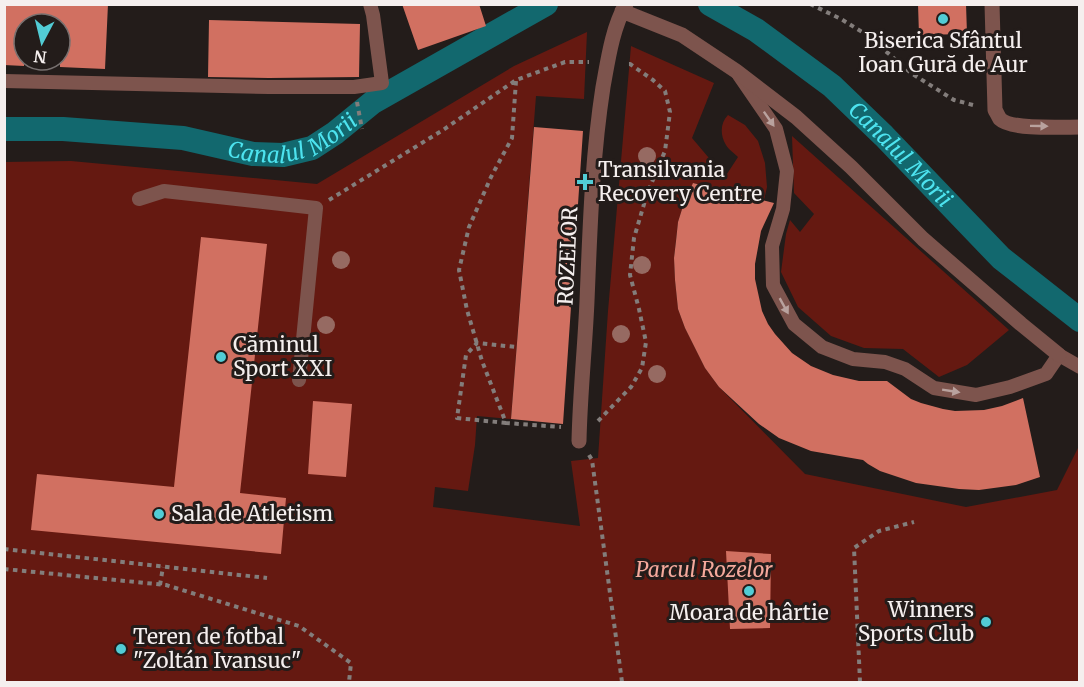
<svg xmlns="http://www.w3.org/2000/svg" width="1084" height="687" font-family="Merriweather,serif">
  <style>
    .green { fill: #651911 }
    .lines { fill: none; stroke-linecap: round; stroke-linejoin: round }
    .canal { stroke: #12686e; stroke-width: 24 }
    .building { fill: #d17061 }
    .path { stroke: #837d7b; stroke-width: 4; stroke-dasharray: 4.5 4.5; stroke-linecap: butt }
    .lane { stroke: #7d544d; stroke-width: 14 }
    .street { stroke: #7d544d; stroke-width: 15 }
    .tree { fill: #966a62 }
    .oneway { fill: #b9a29e }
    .poi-dot { fill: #52ccd5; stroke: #231c1a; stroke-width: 2 }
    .labels { text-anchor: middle; stroke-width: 6; stroke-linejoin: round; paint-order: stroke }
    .poi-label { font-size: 21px; fill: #f5efee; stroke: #231c1a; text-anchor: start }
    .street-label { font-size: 21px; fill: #f5efee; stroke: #231c1a }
    .park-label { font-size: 21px; font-style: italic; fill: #f5a99c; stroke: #231c1a }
    .water-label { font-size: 22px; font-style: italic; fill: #4de3ef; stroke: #231c1a }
  </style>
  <rect width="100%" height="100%" fill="#231c1a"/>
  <path class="green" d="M587 32 584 99 536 96 511 419 477 416 475 445 468 491 435 487 433 507 580 526 571 461 598 458 608 311 631 46 714 83 692 138 725 177 738 157C734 153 728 149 726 145 720 135 720 123 728 115L745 125 758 141 765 163 767 187 764 200 694 183 683 206 678 222 674 258 675 280 678 309 685 328 705 368 719 387 805 474 966 507 1057 490 1079 446V682H5L4 162 71 161 317 184 514 66Z
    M792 136 1009 330 967 365 939 377 903 349 864 348 831 336 798 307 781 272 786 234 790 220 800 232 814 214 794 193Z"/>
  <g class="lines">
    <g class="canal">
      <path id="s1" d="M710 4 756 30 832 86 884 136 1001 258 1080 320"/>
      <path id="s2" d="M4 129H63L183 138 253 154 283 155 312 148 335 133 373 102 546 4"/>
    </g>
  </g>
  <path class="building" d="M4 4H108L105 69 60 67V24H24V66L4 65Z
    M402 4H479L486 26 418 50Z
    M918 4H966L967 34 919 35Z
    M209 20 360 24 359 77 269 78 208 77Z
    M534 127 583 131 563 424 511 419Z
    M693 183 774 203 761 231 755 264V279L762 311 768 324 775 334 792 353 811 366 833 375 859 381H887L911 399 921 403 943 409 955 411 984 410 1002 406 1023 398 1040 477 1016 485 979 490 959 489 916 483 880 471 868 464 863 460 811 451 779 438 759 424 719 387 705 368 685 328 678 309 675 280 674 258 676 241 678 222 683 206Z
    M201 237 267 244 240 493 286 498 281 554 31 530 37 474 174 487Z
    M313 401 352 404 346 477 308 474Z
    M726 551 771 554 770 628 730 629Z"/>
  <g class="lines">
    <path class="path" d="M810 4 841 19 867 35 911 73 954 100 977 106
      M516 81 512 138 491 177 469 227 459 270 467 310 482 361 506 423 561 427
      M357 102 362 129
      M329 200 443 130 516 80 565 62H589
      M598 421 631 387 642 368 646 342 639 309 630 275 634 238 647 194 665 151 670 112 665 91 653 80 630 64H626
      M506 423 457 418 466 355 477 343 516 347
      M589 455 592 460 622 682
      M4 549 267 578
      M4 569 166 585 299 626 351 663 349 682
      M160 585 163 567
      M860 682 854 548 879 531 914 522"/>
    <path class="lane" d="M739 75 776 129 787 171 783 209 772 246 773 285 794 324 822 347 853 359 885 362 905 369 934 388 976 395 1010 387 1046 374 1059 355 1080 367
      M4 81 269 87H354L382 83 373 15 370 4
      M139 199 164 191 316 208 299 380"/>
    <path class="street" d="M992 4 995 110C997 113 998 116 1000 119 1011 130 1063 127 1080 127
      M622 11 682 35 736 71 796 117 851 167 923 239 1021 324 1059 355
      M579 441C580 394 585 347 587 301 590 229 592 158 603 87 608 60 612 29 626 4"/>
  </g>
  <g class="tree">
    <circle cx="647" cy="156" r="9"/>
    <circle cx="341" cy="260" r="9"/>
    <circle cx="642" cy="265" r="9"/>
    <circle cx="326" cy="325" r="9"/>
    <circle cx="621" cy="334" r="9"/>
    <circle cx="657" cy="374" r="9"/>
  </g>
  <defs><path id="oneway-solid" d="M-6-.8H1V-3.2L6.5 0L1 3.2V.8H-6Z" transform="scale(1.5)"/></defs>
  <g class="oneway">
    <use href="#oneway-solid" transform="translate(769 119) rotate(55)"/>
    <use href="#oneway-solid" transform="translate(1039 126) rotate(1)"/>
    <use href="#oneway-solid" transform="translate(784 306) rotate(61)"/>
    <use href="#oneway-solid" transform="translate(951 391) rotate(9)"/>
  </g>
  <g class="poi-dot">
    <circle cx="943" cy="19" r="6"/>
    <path d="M582 173h6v6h6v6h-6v6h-6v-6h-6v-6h6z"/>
    <circle cx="221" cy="357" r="6"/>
    <circle cx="159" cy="514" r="6"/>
    <circle cx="749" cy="591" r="6"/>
    <circle cx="986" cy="622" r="6"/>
    <circle cx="121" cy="649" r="6"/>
  </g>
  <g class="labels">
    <g class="poi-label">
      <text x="943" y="48" text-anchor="middle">Biserica Sfântul<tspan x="943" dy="24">Ioan Gură de Aur</tspan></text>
      <text x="598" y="177">Transilvania<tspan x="598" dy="24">Recovery Centre</tspan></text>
      <text x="233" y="352">Căminul<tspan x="233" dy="24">Sport XXI</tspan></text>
      <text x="171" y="521">Sala de Atletism</text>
      <text x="974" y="617" text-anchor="end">Winners<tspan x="974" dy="24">Sports Club</tspan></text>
      <text x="749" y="620" text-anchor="middle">Moara de hârtie</text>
      <text x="133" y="644">Teren de fotbal<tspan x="133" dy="24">"Zoltán Ivansuc"</tspan></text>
    </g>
    <g class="street-label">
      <text transform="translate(568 256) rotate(-87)" y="7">ROZELOR</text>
    </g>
    <g class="park-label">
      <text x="704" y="577">Parcul Rozelor</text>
    </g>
    <g class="water-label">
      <text dy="8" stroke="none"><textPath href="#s2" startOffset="294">Canalul Morii</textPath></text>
      <text dy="8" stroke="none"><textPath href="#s1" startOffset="244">Canalul Morii</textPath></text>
    </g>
  </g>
  <rect width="1084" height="687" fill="none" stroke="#f5efee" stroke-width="12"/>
  <g transform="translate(42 42) rotate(187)"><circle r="28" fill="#231c1a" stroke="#77706f" stroke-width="1.5"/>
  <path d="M0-4.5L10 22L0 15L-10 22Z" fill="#52ccd5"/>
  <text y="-9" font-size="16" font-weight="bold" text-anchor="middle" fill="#f5efee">N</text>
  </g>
</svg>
